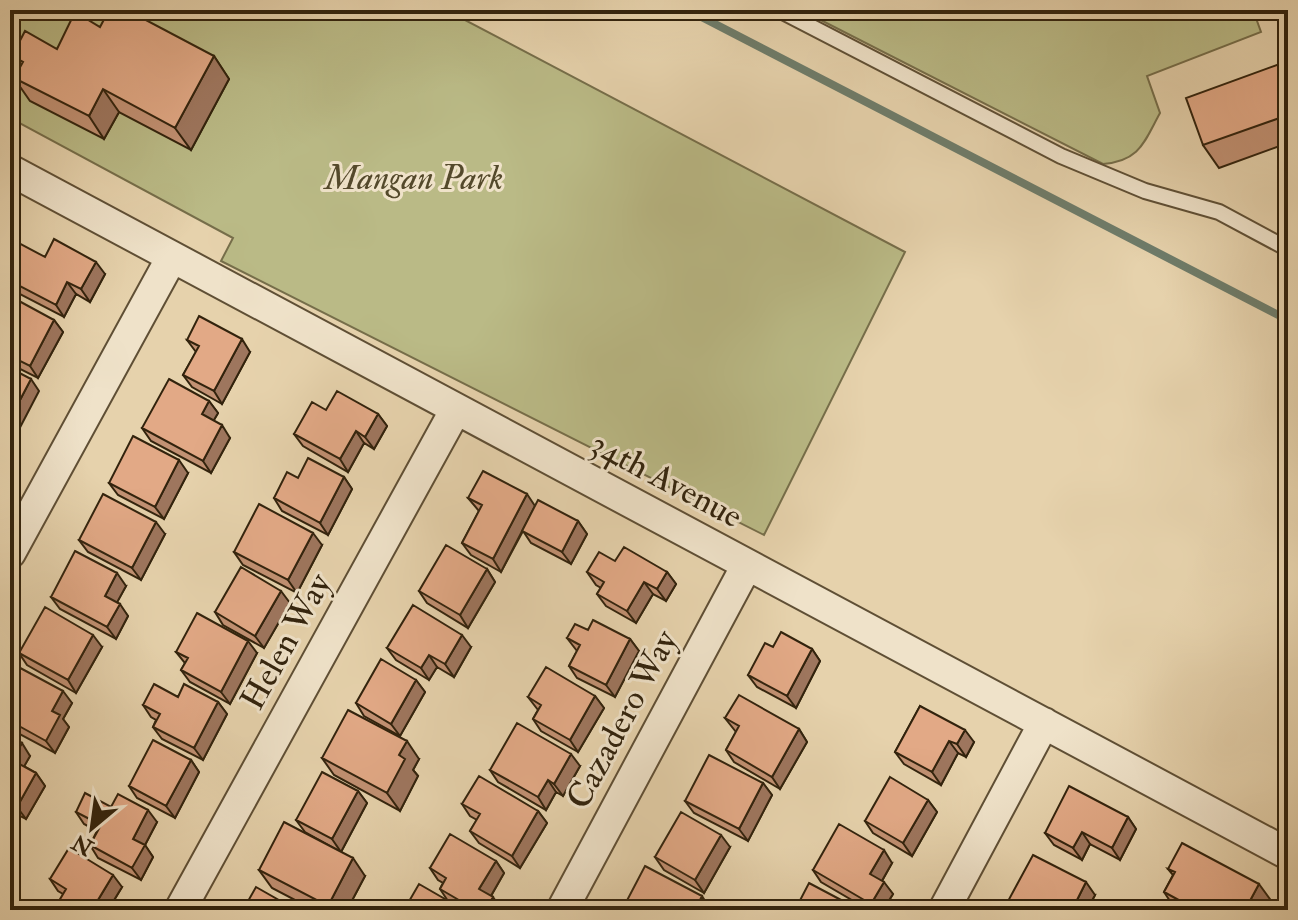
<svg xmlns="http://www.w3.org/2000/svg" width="1298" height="920" font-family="'IM FELL Double Pica',serif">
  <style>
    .green { fill: #baba86; stroke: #766e4a; stroke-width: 2 }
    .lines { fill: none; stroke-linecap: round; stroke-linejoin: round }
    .stream { stroke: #6e7c6a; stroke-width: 8 }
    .lane-casing { stroke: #5f4f35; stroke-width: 18 }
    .street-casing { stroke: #5f4f35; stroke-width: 34 }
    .lane { stroke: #efe2c9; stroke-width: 14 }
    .street { stroke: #efe2c9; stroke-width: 30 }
    .wall { fill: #c29173; stroke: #32230d; stroke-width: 2 }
    .shaded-wall { fill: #9e765e; stroke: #32230d; stroke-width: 2 }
    .building { fill: #e2a986; stroke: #32230d; stroke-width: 2 }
    .labels { text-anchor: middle; stroke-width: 6; stroke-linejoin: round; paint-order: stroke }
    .park-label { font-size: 34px; font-style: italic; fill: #54492b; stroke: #efe2c9 }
    .street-label { font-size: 34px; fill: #32230d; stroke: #efe2c9 }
  </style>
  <rect width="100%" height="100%" fill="#e6d2ac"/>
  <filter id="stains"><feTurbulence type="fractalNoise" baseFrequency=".0025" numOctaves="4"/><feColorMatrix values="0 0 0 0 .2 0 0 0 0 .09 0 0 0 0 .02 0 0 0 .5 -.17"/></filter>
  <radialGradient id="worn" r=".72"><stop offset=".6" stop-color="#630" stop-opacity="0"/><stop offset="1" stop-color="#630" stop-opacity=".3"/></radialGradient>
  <path class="green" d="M10 10H446L905 252 764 535 221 261 233 238 10 118Z
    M801 10H1253L1261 32 1147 76 1160 113C1144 142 1140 161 1103 164Z"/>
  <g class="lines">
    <path class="stream" d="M688 10 1288 320"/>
    <g class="lane-casing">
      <path id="lane" d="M779 10 1061 156 1145 191 1219 212 1288 249"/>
    </g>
    <g class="street-casing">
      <path id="street" d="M10 170 1288 854
        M10 553 172 257
        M180 910 456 409
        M562 910 747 565
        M944 910 1044 723"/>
    </g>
    <use href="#lane" class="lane"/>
    <use href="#street" class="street"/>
  </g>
  <path class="wall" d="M100 27 214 56 229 79 191 150 119 112 104 139 30 101 14 78 20 68 12 56 57 49Z
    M1288 61V143L1219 168 1203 145Z
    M10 255 45 257 105 274 90 302 76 294 64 317 10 289Z
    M10 318 54 320 63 332 38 378 10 364Z
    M187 340 250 352 222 404 192 387 183 375 196 352Z
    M209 401 218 413 213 421 230 438 211 473 151 441 142 428Z
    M326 410 378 414 387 426 374 449 364 443 348 472 303 446 294 434Z
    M188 473 164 519 118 495 109 483Z
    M344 477 352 489 328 535 282 511 274 498 298 478Z
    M468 498 535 506 578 521 587 534 571 564 531 543 523 531 501 572 471 555 462 543 479 511Z
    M165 534 141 580 88 552 79 540Z
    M322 545 297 593 243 565 234 552Z
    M615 561 667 572 676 584 666 601 653 594 636 623 606 606 597 594 601 588 596 585 587 572Z
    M487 569 495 582 468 628 427 603 419 591Z
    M126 586 117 602 128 616 116 639 60 609 51 597Z
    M290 603 264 648 223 625 215 612Z
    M588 630 630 639 639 651 615 697 577 678 569 666 577 651 567 638Z
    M102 647 76 693 27 665 19 653Z
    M471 647 454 677 437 667 429 680 396 660 387 648Z
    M773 647 812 649 820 661 796 708 757 687 748 675Z
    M176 652 257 653 230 704 190 682 181 670 185 663Z
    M10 664 72 703 63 719 69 727 55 753 10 729Z
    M416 680 425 692 400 736 364 716 356 703Z
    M595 696 604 708 578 752 541 731 533 719 538 710 528 697Z
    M178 697 218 702 227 714 203 760 162 739 153 727 156 720 151 717 143 705Z
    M920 706 974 742 966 757 958 753 941 785 904 764 895 752Z
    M725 718 799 729 807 742 780 789 734 762 726 750 736 732Z
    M10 737 30 756 24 766 36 773 45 786 26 819 10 811Z
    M322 758 419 759 413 770 418 776 400 811 334 775Z
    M191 760 199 772 175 818 137 798 129 786Z
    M580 766 563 796 556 792 546 810 498 782 490 770Z
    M763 783 772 795 748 841 694 813 685 801Z
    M358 791 367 803 341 852 305 832 296 820Z
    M928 800 937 812 912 856 873 833 865 821Z
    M462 804 538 811 547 823 520 868 479 843 470 831 477 820 470 816Z
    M111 807 157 822 145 845 153 857 141 880 98 858 90 845 97 831 84 824 76 812Z
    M1128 817 1136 829 1120 860 1090 844 1082 860 1054 845 1045 833Z
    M730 847 704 893 664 870 655 857Z
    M496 861 504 873 491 896 501 910H404L448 901 440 889 443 883 438 880 430 868Z
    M892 863 882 881 893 894 883 910H869L821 882 813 870Z
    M1168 869 1272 902 1267 910H1176L1164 892 1173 875Z
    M259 870 365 876 347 910H314L272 888Z
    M50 879 122 887 110 907 112 910H63V894L58 891Z
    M1095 895 1087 910H1012L1007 903Z"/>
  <path class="shaded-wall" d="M214 56 229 79 191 150 175 128Z
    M103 89 119 112 104 139 89 116Z
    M96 262 105 274 90 302 81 289Z
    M67 282 76 294 64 317 56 305Z
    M54 320 63 332 38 378 30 366Z
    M242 339 250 352 222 404 214 391Z
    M31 379 39 391 15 437 10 430V419Z
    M209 401 218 413 210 427 202 414Z
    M378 414 387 426 374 449 365 437Z
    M222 425 230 438 211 473 203 461Z
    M356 431 364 443 348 472 340 459Z
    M179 460 188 473 164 519 155 507Z
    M344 477 352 489 328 535 320 523Z
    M527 494 535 506 501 572 493 559Z
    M578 521 587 534 571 564 562 552Z
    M156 522 165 534 141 580 132 568Z
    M313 533 322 545 297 593 288 580Z
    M487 569 495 582 468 628 460 615Z
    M667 572 676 584 666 601 657 589Z
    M117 573 126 586 114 608 105 596Z
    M644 582 653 594 636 623 627 611Z
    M281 591 290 603 264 648 255 636Z
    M120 604 128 616 116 639 107 627Z
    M93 635 102 647 76 693 68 680Z
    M462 635 471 647 454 677 445 664Z
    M630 639 639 651 615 697 606 685Z
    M248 641 257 653 230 704 221 692Z
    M812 649 820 661 796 708 787 696Z
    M429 655 437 667 429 680 421 668Z
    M416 680 425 692 400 736 391 724Z
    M63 691 72 703 63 719 69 727 55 753 46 741 52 711Z
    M595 696 604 708 578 752 570 740Z
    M218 702 227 714 203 760 194 748Z
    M799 729 807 742 780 789 772 777Z
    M965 730 974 742 966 757 957 744Z
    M407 741 419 759 413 770 418 776 400 811 387 793 399 755Z
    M949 741 958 753 941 785 932 772Z
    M22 743 30 756 21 772 12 760Z
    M571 754 580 766 563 796 554 784Z
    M191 760 199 772 175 818 166 806Z
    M36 773 45 786 26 819 17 807Z
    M548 780 556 792 546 810 538 797Z
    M763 783 772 795 748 841 739 829Z
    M358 791 367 803 341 852 332 839Z
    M928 800 937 812 912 856 903 843Z
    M148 810 157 822 145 845 153 857 141 880 132 868 133 839Z
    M538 811 547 823 520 868 512 856Z
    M1128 817 1136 829 1120 860 1112 848Z
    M1082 832 1090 844 1082 860 1073 848Z
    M721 835 730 847 704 893 695 880Z
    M884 850 892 863 879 886 870 874Z
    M353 858 365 876 347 910H331L328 906Z
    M496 861 504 873 488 901 479 889Z
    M113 875 122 887 108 910 98 900Z
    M884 882 893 894 883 910H875L871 904Z
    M1086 882 1095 895 1087 910H1072Z
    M1259 884 1272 902 1267 910H1245Z
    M702 896 710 909V910H695Z
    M493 897 502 910H486Z
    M1051 902 1057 910H1047Z"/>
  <path class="building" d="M109 10H127L214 56 175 128 103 89 89 116 14 78 23 62 12 56 25 31 57 49 75 12 100 27Z
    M1288 61V115L1203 145 1186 98Z
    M54 239 96 262 81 289 67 282 56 305 10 281V255L17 242 45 257Z
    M19 301 54 320 30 366 10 356V318Z
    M199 316 242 339 214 391 183 375 199 346 187 340Z
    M10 368 31 379 10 419Z
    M169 379 209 401 202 414 222 425 203 461 142 428Z
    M337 391 378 414 365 437 356 431 340 459 294 434 312 402 326 410Z
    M133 436 179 460 155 507 109 483Z
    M308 458 344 477 320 523 274 498 287 472 298 478Z
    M483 471 527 494 493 559 462 543 482 505 468 498Z
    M103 494 156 522 132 568 79 540Z
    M538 500 578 521 562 552 522 531Z
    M259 504 313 533 288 580 234 552Z
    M446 545 487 569 460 615 419 591Z
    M624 547 667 572 657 589 644 582 627 611 597 594 604 582 587 572 599 552 615 561Z
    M75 551 117 573 105 596 120 604 107 627 51 597Z
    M241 567 281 591 255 636 215 612Z
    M413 605 462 635 445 664 429 655 421 668 387 648Z
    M45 607 93 635 68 680 19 653Z
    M197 613 248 641 221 692 181 670 188 658 176 652Z
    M593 620 630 639 606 685 569 666 580 645 567 638 575 624 588 630Z
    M781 632 812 649 787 696 748 675 765 643 773 647Z
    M381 659 416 680 391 724 356 703Z
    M11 663 63 691 52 711 60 715 46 741 10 721Z
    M546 667 595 696 570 740 533 719 541 705 528 697Z
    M154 684 178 697 184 684 218 702 194 748 153 727 160 714 143 705Z
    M739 695 799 729 772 777 726 750 739 726 725 718Z
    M920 706 965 730 957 744 949 741 932 772 895 752Z
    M348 710 407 741 399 755 405 759 387 793 322 758Z
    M517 723 571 754 554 784 548 780 538 797 490 770Z
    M10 737 22 743 12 760 36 773 17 807 10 803Z
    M153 740 191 760 166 806 129 786Z
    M709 755 763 783 739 829 685 801Z
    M322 772 358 791 332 839 296 820Z
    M479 776 538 811 512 856 470 831 480 814 462 804Z
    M890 777 928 800 903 843 865 821Z
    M1069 786 1128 817 1112 848 1082 832 1073 848 1045 833Z
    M85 793 111 807 118 794 148 810 133 839 145 845 132 868 90 845 101 825 76 812Z
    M681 812 721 835 695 880 655 857Z
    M284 822 353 858 328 906 259 870Z
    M839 824 884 850 870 874 884 882 871 904 813 870Z
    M450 834 496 861 479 889 493 897 486 910H476L440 889 446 878 430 868Z
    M1182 843 1259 884 1245 910H1197L1164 892 1175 872 1168 869Z
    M69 848 113 875 98 900 110 907 108 910H63L56 906 66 889 50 879Z
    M1033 855 1086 882 1072 910H1066L1051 902 1047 910H1020L1007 903Z
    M645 866 702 896 695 910H622Z
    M809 883 860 910H795Z
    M419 884 464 910H404Z
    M256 887 291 907 290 910H243Z"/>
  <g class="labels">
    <g class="park-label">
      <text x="414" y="189">Mangan Park</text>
    </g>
    <g class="street-label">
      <text transform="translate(667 479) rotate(28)" y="12">34th Avenue</text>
      <text transform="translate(285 641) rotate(-61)" y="12">Helen Way</text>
      <text transform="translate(621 719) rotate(-62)" y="12">Cazadero Way</text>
    </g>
  </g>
  <rect width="1298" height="920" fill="none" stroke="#e6d2ac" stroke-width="40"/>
  <rect x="12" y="12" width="1274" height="896" fill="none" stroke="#32230d" stroke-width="4"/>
  <rect x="20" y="20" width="1258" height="880" fill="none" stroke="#32230d" stroke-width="2"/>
  <g transform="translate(92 828) rotate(209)" stroke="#efe2c9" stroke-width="6" paint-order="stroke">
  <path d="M0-6L14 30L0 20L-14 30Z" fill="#32230d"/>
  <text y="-12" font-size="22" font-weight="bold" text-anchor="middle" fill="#32230d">N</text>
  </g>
  <rect width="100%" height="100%" filter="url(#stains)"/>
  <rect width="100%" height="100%" fill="url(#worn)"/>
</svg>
